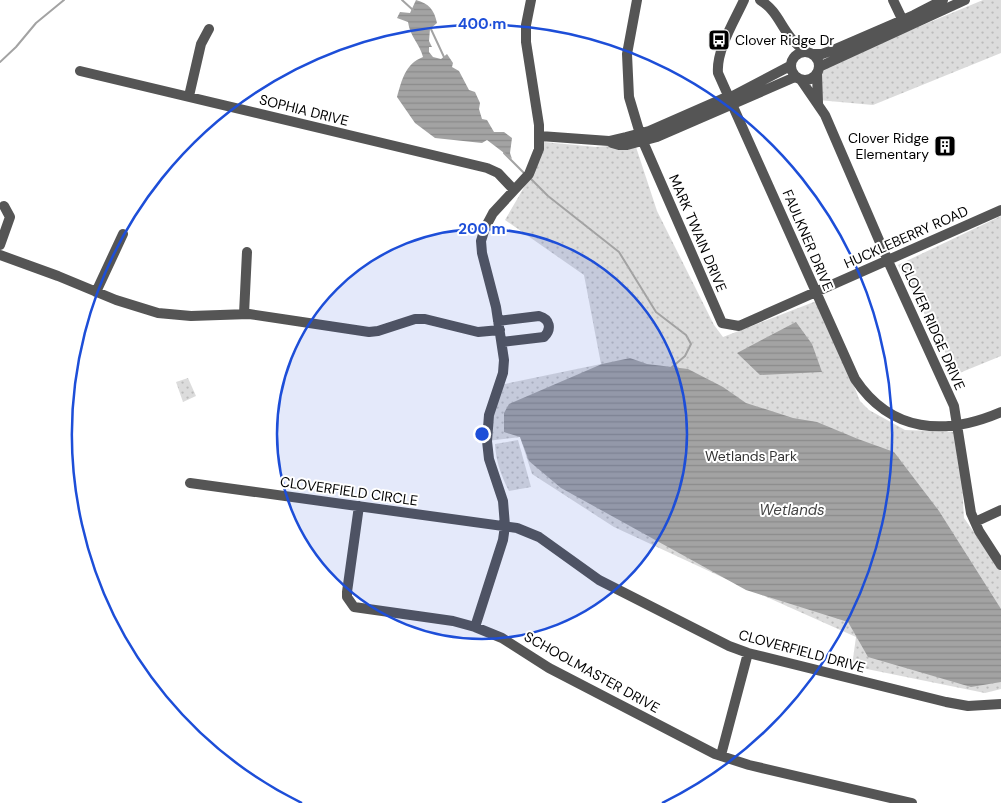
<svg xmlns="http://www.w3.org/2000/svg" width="1001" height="803" font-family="'DM Sans',sans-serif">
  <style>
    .grass { fill: url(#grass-dots) }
    .water { fill: url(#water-rules) }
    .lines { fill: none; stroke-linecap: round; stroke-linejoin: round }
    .stream { stroke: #a3a3a3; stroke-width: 2 }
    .minor { stroke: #555; stroke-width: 10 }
    .ring { fill: none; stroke: #1d4ed8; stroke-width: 2.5 }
    .labels { text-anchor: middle; stroke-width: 4; stroke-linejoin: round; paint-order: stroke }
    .poi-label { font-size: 14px; fill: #000; stroke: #fff; text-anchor: start }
    .street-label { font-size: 14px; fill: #000; stroke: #fff }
    .park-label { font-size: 14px; fill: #333; stroke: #fff }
    .water-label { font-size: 15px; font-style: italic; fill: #444; stroke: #fff }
    .centre { fill: #1d4ed8; stroke: #fff; stroke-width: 2.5 }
    .ring-label { font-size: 15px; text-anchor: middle; font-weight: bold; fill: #1d4ed8; stroke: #fff; stroke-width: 4; stroke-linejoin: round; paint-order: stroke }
  </style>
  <defs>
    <pattern id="grass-dots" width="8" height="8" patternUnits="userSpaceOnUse" patternTransform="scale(1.25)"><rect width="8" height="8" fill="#dcdcdc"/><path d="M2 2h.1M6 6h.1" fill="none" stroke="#bbb" stroke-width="1.8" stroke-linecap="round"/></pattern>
    <pattern id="water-rules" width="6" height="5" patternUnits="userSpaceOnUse" patternTransform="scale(1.25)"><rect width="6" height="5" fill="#a3a3a3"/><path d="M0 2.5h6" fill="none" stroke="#8b8b8b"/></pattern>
  </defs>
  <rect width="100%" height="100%" fill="#fff"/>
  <path class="grass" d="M983 0H1001V53L873 105 818 100 822 67Z
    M544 142 596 147 635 144 657 211 714 325 723 337 819 300 860 401 869 410 905 430 959 432 964 518 1001 571V689L985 693 852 666 856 637 726 579 614 527 532 474 520 437 487 441 500 385 601 364 584 275 505 220 540 160Z
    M1001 216V356L957 374 898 265Z
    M188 378 196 396 183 402 176 382Z
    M518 440 531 487 509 491C501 475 496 462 495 444Z"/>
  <path class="water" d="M416 0C429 4 434 9 437 23L430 29 429 41 432 47H429V52L433 57 441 59 447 54 453 63 452 67 459 71 469 90 475 92 480 103 479 109 482 119 487 120 494 132H504L512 138 510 153 512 159 487 140 482 143 435 138 415 123 397 97C402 80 405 64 423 57 420 44 410 37 408 22L397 18 400 12 410 13Z
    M796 322 812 344 822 372 760 375 737 353Z
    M630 358 647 364 688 369 723 387 746 403 793 418 817 422 858 439 894 452 939 511 1001 609V682L971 687 868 657 848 622 746 590 561 488 529 461 520 437 504 432V413L509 404 602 364Z"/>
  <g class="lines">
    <path class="stream" d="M402 0 413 10
      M430 27 444 57
      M0 62 16 47 36 23 64 0
      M504 153 525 174
      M531 179 548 196 619 252 656 312 686 335 691 344 685 356 671 368"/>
    <path class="minor" d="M637 0 627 54 629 97 641 137 722 323 739 326 1001 210
      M744 0C735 20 716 50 718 73L855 379C891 433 945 436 1001 412
      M760 0C777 11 779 23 791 38 795 43 800 47 805 52
      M893 0 904 23
      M791 66a14 14 0 1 1 28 0a14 14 0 1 1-28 0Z
      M813 54H822L833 50 914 15 943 0
      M819 67 965 0
      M80 71 487 168 498 173 514 190
      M817 74 818 103
      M801 80 825 115 888 261 954 406 971 513 979 531 1001 565
      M189 96 201 44 209 29
      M540 136 609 141 626 137 649 131 722 99 731 97 790 66
      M612 143 619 145H627L657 137 795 77
      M0 245 10 217 4 206
      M0 255 58 276 116 300 158 313 191 316 249 314 369 332 378 331 415 319H425L478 332 500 330
      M96 292 123 234
      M244 314 247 252
      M498 321 539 316C550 319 552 329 544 337L502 342
      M190 483 517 528 539 537 599 580 729 646 748 653 946 702 968 706 1001 704
      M359 506 347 592V597L354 607 453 621 475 627 502 638 549 668 715 754 749 765 912 803
      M975 522 1001 510
      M475 627 503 540 505 526 503 501 489 459 487 441 489 415 503 373 504 360 496 307 482 253 481 241 485 228 493 213 529 174 539 149V125L526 42V25L531 0
      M721 755 748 653"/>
  </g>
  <circle cx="482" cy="434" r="205" fill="#1d4ed8" fill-opacity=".12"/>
  <g class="ring">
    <circle cx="482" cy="434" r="205"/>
    <path d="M302 803A410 410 0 1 1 662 803"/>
  </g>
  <defs>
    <g id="bus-square" transform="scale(1.125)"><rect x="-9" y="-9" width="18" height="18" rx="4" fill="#000" stroke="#fff"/><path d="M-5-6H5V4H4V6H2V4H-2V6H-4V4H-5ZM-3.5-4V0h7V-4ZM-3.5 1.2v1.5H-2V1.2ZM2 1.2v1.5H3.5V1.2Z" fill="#fff"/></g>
    <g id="building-square" transform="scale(1.125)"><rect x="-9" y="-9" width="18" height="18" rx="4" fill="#000" stroke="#fff"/><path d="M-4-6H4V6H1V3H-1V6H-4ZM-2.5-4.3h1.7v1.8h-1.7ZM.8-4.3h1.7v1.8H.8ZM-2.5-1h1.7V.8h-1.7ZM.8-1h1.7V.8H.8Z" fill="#fff"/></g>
  </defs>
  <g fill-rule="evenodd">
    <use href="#bus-square" x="719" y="40"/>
    <use href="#building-square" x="945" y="146"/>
  </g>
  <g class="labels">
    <g class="poi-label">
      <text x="735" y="45">Clover Ridge Dr</text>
      <text x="929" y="143" text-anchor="end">Clover Ridge<tspan x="929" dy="16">Elementary</tspan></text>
    </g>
    <g class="street-label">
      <text transform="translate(304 110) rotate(14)" y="5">SOPHIA DRIVE</text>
      <text transform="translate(698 233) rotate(67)" y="5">MARK TWAIN DRIVE</text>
      <text transform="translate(906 237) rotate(-24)" y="5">HUCKLEBERRY ROAD</text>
      <text transform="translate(808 240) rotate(67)" y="5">FAULKNER DRIVE</text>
      <text transform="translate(933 326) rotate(66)" y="5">CLOVER RIDGE DRIVE</text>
      <text transform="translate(349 491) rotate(8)" y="5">CLOVERFIELD CIRCLE</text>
      <text transform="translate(802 651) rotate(15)" y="5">CLOVERFIELD DRIVE</text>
      <text transform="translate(592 672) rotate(29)" y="5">SCHOOLMASTER DRIVE</text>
    </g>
    <g class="park-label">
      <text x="751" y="461">Wetlands Park</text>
    </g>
    <g class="water-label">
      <text x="792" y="515">Wetlands</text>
    </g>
  </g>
  <circle cx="482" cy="434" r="8" class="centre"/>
  <g class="ring-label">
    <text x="482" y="29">400 m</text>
    <text x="482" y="234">200 m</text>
  </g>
</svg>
